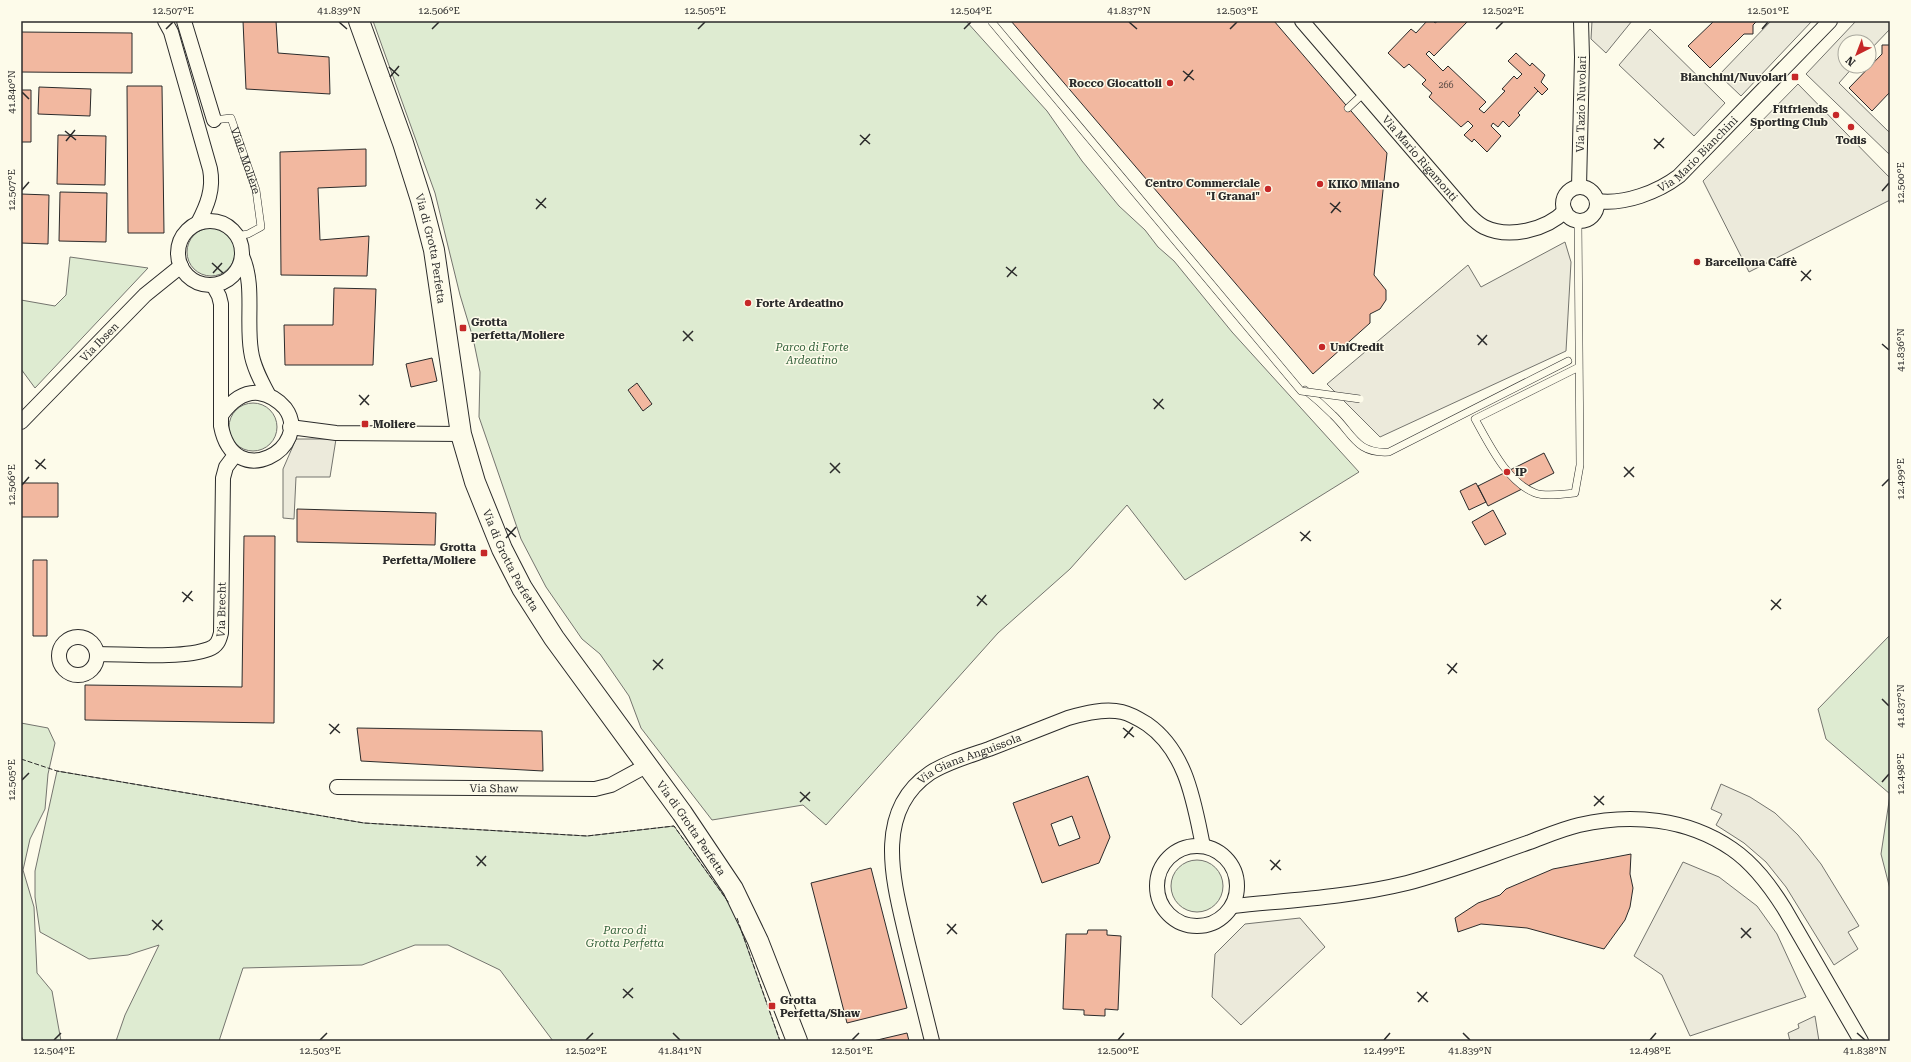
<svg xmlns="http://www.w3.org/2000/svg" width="1911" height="1062" font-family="'Roboto Serif',serif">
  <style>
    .green { fill: #deebd1; stroke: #74746e }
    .parking { fill: #eceadb; stroke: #74746e }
    .building { fill: #f2b8a0; stroke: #2b2b2b; fill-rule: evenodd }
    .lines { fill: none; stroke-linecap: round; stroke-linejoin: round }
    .lane-casing { stroke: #2b2b2b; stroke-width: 8 }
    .street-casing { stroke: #2b2b2b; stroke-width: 16 }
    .secondary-casing { stroke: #2b2b2b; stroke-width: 22 }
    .lane { stroke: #fdfbea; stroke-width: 7 }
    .street { stroke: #fdfbea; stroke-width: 14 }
    .secondary { stroke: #fdfbea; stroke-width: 20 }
    .lane-bridge-casing { stroke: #2b2b2b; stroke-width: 8; stroke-linecap: butt }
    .lane-bridge { stroke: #fdfbea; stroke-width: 7 }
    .fence { stroke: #2b2b2b; stroke-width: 1; stroke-dasharray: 5 2; stroke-linecap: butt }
    .ticks { fill: none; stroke: #2b2b2b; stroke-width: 1.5 }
    .poi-dot { fill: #c62828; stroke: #fdfbea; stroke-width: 1.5 }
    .labels { text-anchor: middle; stroke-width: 3; stroke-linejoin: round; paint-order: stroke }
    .number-label { font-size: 9px; fill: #5d4e48 }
    .poi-label { font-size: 11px; font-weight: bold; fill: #2b2b2b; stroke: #fdfbea; text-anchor: start }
    .street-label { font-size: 11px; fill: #2b2b2b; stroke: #fdfbea }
    .park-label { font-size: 11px; font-style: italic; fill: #34623c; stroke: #fdfbea }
    .neatline { fill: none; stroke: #2b2b2b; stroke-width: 1.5 }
    .ticks-label { font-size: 10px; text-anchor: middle; fill: #2b2b2b }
  </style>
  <rect width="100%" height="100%" fill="#fdfbea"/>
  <path class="green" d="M373 21H966L1047 111 1082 161 1119 206 1145 230 1158 247 1174 261 1232 332 1359 472 1185 580 1127 505 1070 569 998 633 826 825 803 805 712 820 641 728 629 696 600 654 582 639 546 587 521 539 479 417 480 372 473 338 460 295 435 193Z
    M187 252a24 24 0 1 1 48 0a24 24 0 1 1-48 0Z
    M70 257 148 268 35 388 21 369V300L55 306 66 295Z
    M229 427a24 24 0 1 1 48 0a24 24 0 1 1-48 0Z
    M1890 635V794L1826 739 1818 709Z
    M21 723 48 728 55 743 48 774 45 809 30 839 23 870 34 907 37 973 52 991 61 1041H24L21 1036Z
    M57 771 364 823 587 836 674 826 734 910 780 1041H553L500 970 448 945H415L362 965 243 968 219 1041H116L125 1015 159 945 128 955 89 959 40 932 35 897V871Z
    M1890 795V889L1881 854Z
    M1171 886a26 26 0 1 1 52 0a26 26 0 1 1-52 0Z"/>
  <path class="parking" d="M1592 21H1632L1606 53 1591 39Z
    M1771 21H1812L1741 96 1719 75Z
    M1856 21H1890V29L1869 51V42H1845V66H1854L1839 83 1890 133V155L1806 74Z
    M1650 29 1725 103 1694 136 1619 65Z
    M1798 84 1890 178V200L1749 272 1703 181Z
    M1565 242 1571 262 1566 351 1380 437 1327 384 1468 265 1481 287Z
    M296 439H336L330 477H296L294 519 283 518V469Z
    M1721 784 1750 797 1775 813 1798 835 1821 864 1859 926 1848 932 1858 949 1834 965 1786 887 1766 862 1744 843 1716 825 1722 814 1711 809Z
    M1683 862 1719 877 1757 906 1777 934 1806 997 1690 1036 1662 975 1634 956Z
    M1300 918 1325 947 1241 1025 1212 997 1215 954 1245 924Z
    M1815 1016 1819 1041H1790L1788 1033 1799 1028 1798 1024Z"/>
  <path class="building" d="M243 21H276L278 53 329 57 330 94 246 89Z
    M1011 21H1274L1387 153 1374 275 1386 290V300L1380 309 1370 314V323L1313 374Z
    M1427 21H1433L1435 23 1438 21H1468L1434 56 1429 51 1426 54 1443 71 1448 66 1486 102 1479 109 1484 113 1505 91 1502 89 1514 76 1517 79 1522 74 1508 61 1516 53 1530 66 1532 63 1545 75 1541 82 1548 89 1542 95 1534 87 1538 91 1518 113 1520 115 1509 127 1503 121 1498 127 1493 123 1491 126 1501 136 1487 152 1474 139 1472 142 1464 135 1473 126 1468 121 1461 127 1429 97 1432 93 1422 84 1426 80 1409 64 1404 68 1388 53 1411 29 1416 33Z
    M1714 21H1757L1753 25V34H1744L1710 68 1688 46Z
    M21 32 132 33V73L21 72Z
    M1882 45H1890V92L1872 111 1849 88 1882 54Z
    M127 86H162L164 233H128Z
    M39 87 91 89 90 116 38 114Z
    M21 90H31V142H21Z
    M58 135 106 136 105 185 57 184Z
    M366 149V186L318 188 320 240 369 236 367 276 281 275 280 152Z
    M60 192 107 193 106 242 59 241Z
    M21 194 49 195 48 244 21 243Z
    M334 288 376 289 373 365H285L284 325H333Z
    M432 358 437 381 411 387 406 364Z
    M637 383 652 404 643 411 628 390Z
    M1544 453 1554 473 1488 506 1478 486Z
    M21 483H58V517H21Z
    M1476 483 1486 502 1469 510 1460 491Z
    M297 509 436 513 435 545 297 542Z
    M1493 510 1506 534 1485 545 1472 522Z
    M244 536H275L274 723 85 720V685L242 687Z
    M33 560H47V636H33Z
    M357 728 542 731 543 771 361 761Z
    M1088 776 1110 837 1099 863 1042 883 1013 803ZM1072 816 1080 838 1059 846 1051 824Z
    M1631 854 1630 874 1633 888 1630 907 1625 920 1604 949 1527 928 1481 924 1458 932 1455 918 1478 903 1500 895 1506 889 1553 869Z
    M871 868 907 1008 847 1023 811 883Z
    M1088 930H1107V935L1121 936 1118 1010 1105 1009V1016L1084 1015V1010L1063 1009 1066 934H1087Z
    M907 1033 909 1041H873Z"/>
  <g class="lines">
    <g class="lane-casing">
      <g id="lane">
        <path d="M1348 108 1364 93"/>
        <path id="s1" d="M214 120 231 118 256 190 261 227 248 234 237 236"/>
        <path d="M1578 220 1580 465 1575 493C1563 494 1546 497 1535 493 1507 482 1489 444 1475 419L1579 367"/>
        <path d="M1305 390C1315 398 1324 406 1333 415 1353 434 1356 454 1389 452L1568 361"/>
      </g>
    </g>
    <g class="street-casing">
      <g id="street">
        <path d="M165 21 171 32 210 169C214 189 207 206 198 223"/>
        <path d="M184 21 214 120"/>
        <path id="s2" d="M1302 21 1469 215C1473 219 1478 224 1484 227 1509 239 1546 230 1565 211"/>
        <path id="s3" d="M1579 187 1582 57 1581 21"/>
        <circle cx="1580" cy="204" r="17"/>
        <path id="s4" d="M1597 201C1624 205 1658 192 1679 176L1830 21"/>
        <circle cx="210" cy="253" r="32"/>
        <path d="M242 256C255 285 246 320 251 351 253 366 261 381 268 394"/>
        <path d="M213 285 219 296 221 304V426C234 494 314 447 285 408 278 400 271 395 259 393 243 391 231 402 222 414"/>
        <path id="s5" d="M21 422 145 295 181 266"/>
        <path d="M290 427 336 433 461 434"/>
        <circle cx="78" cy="656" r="19"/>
        <path id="s6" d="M97 654C126 654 183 659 209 649 217 646 219 641 221 633L223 478 226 467 235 455"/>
        <path id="s7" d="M337 787 595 789 611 785 646 766"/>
        <circle cx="1197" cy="886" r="40"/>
        <path d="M1233 906C1291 900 1350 897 1407 883 1449 872 1489 856 1530 842 1546 836 1562 829 1579 825 1631 813 1687 818 1732 849 1754 864 1770 886 1784 908L1861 1041"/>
        <path id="s8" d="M932 1041C924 1009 916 976 908 944 895 887 871 813 930 773 947 762 969 756 989 749 1015 739 1042 728 1068 718 1085 713 1105 708 1122 712 1131 714 1139 719 1147 724 1187 752 1194 803 1203 846"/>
      </g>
    </g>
    <g class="secondary-casing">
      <g id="secondary">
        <path id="s9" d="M359 21 403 143 421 200 434 250 461 434 475 482 502 549 522 588 554 638 682 813 733 889 758 941 797 1041"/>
      </g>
    </g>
    <use href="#lane" class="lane"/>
    <use href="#street" class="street"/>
    <use href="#secondary" class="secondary"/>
    <g class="lane-bridge-casing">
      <path id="lane-bridge" d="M991 21 1301 391 1360 399"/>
    </g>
    <use href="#lane-bridge" class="lane-bridge"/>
    <path class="fence" d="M21 759 57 771 364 823 587 836 674 826 729 903
      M737 918 780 1041"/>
  </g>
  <path class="ticks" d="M339 22 347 29M1129 22 1137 29M166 29 173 22M432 29 439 22M698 29 705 22M964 29 971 22M1230 29 1237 22M1496 29 1503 22M1762 29 1768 22M389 67 399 76M1183 71 1194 80M390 77 399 66M1184 81 1193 70M22 92 29 99M65 131 76 140M860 135 870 144M1654 139 1664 148M66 141 75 130M860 145 870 134M1654 149 1664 138M22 190 29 182M1882 191 1889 183M536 199 546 208M1330 203 1341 212M536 209 546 198M1331 213 1340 202M212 263 223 273M1006 267 1017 276M1801 271 1811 280M213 273 222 263M1007 277 1016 267M1801 281 1811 270M683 331 693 341M1477 335 1487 345M683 341 693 331M1882 344 1889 350M1478 345 1487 335M359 395 369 405M1153 399 1164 409M360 405 369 395M1154 409 1163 399M35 460 46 469M830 463 840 473M1624 467 1634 477M36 469 45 459M830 473 840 463M1624 477 1634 467M22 485 29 477M1882 486 1889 479M506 528 516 537M1300 532 1311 541M506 538 516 527M1301 541 1310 531M182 592 193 601M977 596 987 605M1771 600 1781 609M183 602 192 591M977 606 986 595M1771 610 1781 599M653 660 663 669M1447 664 1457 673M653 670 663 659M1448 674 1457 663M1882 699 1889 706M329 724 340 733M1123 728 1134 737M330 734 339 724M1124 738 1133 727M22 780 29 773M1882 782 1889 774M800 792 810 801M1594 796 1604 805M800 802 810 792M1594 806 1604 796M476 856 486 866M1270 860 1281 870M477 866 486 856M1271 870 1280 860M152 920 163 930M947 924 957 934M1741 928 1751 938M153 930 162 920M947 934 956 924M1741 938 1751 928M623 989 633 998M1417 992 1428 1002M623 998 633 988M1418 1002 1427 992M673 1033 680 1040M1463 1033 1470 1040M1857 1033 1865 1040M54 1040 61 1033M320 1040 327 1033M586 1040 593 1033M852 1040 859 1033M1118 1040 1124 1033M1384 1040 1390 1033M1650 1040 1656 1033"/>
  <g class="poi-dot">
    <rect x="1791" y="73" width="8" height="8" rx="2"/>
    <circle cx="1170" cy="83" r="4"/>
    <circle cx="1836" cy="115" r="4"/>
    <circle cx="1851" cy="127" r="4"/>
    <circle cx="1320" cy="184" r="4"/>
    <circle cx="1268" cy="189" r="4"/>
    <circle cx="1697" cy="262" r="4"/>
    <circle cx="748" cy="303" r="4"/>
    <rect x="459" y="324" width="8" height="8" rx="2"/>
    <circle cx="1322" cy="347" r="4"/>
    <rect x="361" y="420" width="8" height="8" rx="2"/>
    <circle cx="1507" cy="472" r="4"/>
    <rect x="480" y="549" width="8" height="8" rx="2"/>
    <rect x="768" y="1002" width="8" height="8" rx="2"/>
  </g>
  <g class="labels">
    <g class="number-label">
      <text x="1446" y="88">266</text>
    </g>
    <g class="poi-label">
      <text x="1787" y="81" text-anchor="end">Bianchini/Nuvolari</text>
      <text x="1162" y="87" text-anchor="end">Rocco Giocattoli</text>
      <text x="1828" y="113" text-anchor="end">Fitfriends<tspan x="1828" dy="13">Sporting Club</tspan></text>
      <text x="1851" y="144" text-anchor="middle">Todis</text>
      <text x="1260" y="187" text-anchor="end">Centro Commerciale<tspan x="1260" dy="13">"I Granai"</tspan></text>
      <text x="1328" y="188">KIKO Milano</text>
      <text x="1705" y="266">Barcellona Caffè</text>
      <text x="756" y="307">Forte Ardeatino</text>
      <text x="471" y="326">Grotta<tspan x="471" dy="13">perfetta/Moliere</tspan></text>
      <text x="1330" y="351">UniCredit</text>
      <text x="373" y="428">Moliere</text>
      <text x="1515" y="476">IP</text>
      <text x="476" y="551" text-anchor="end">Grotta<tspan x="476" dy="13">Perfetta/Moliere</tspan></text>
      <text x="780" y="1004">Grotta<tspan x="780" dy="13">Perfetta/Shaw</tspan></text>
    </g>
    <g class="street-label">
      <text dy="4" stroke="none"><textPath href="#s3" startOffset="83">Via Tazio Nuvolari</textPath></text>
      <text dy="4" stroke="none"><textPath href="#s4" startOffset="116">Via Mario Bianchini</textPath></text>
      <text dy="4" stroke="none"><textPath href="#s2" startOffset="181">Via Mario Rigamonti</textPath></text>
      <text dy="4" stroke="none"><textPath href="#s1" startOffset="62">Viale Molière</textPath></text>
      <text dy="4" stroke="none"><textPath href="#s9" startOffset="239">Via di Grotta Perfetta</textPath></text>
      <text dy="4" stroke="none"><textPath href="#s5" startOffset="112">Via Ibsen</textPath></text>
      <text dy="4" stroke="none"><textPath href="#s9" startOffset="563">Via di Grotta Perfetta</textPath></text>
      <text dy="4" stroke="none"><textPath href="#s6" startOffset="157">Via Brecht</textPath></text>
      <text dy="4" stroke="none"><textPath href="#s8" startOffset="327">Via Giana Anguissola</textPath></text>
      <text dy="4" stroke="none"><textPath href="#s7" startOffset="157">Via Shaw</textPath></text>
      <text dy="4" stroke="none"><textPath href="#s9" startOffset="887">Via di Grotta Perfetta</textPath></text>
    </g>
    <g class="park-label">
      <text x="812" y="351">Parco di Forte<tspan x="812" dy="13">Ardeatino</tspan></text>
      <text x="625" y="934">Parco di<tspan x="625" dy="13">Grotta Perfetta</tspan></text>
    </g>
  </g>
  <rect width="1911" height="1062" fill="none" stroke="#fdfbea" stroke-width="44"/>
  <g transform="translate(1857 54) rotate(222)"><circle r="19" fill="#fdfbea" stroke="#a9a89e"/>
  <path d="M0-3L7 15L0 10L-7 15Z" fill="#c62828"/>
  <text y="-6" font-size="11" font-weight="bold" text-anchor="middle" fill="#2b2b2b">N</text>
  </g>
  <rect x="22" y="22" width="1867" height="1018" class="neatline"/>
  <g class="ticks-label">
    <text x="173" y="14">12.507°E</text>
    <text x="339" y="14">41.839°N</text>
    <text x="439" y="14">12.506°E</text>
    <text x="705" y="14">12.505°E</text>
    <text x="971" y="14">12.504°E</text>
    <text x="1129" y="14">41.837°N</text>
    <text x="1237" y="14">12.503°E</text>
    <text x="1503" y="14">12.502°E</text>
    <text x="1768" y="14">12.501°E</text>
    <text transform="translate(11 92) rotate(-90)" y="4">41.840°N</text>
    <text transform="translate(1900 183) rotate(-90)" y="4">12.500°E</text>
    <text transform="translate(11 190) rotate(-90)" y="4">12.507°E</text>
    <text transform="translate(1900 350) rotate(-90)" y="4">41.836°N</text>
    <text transform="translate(1900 479) rotate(-90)" y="4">12.499°E</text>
    <text transform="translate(11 485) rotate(-90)" y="4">12.506°E</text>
    <text transform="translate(1900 706) rotate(-90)" y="4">41.837°N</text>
    <text transform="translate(1900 774) rotate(-90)" y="4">12.498°E</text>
    <text transform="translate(11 780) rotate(-90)" y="4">12.505°E</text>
    <text x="54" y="1054">12.504°E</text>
    <text x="320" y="1054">12.503°E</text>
    <text x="586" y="1054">12.502°E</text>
    <text x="680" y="1054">41.841°N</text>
    <text x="852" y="1054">12.501°E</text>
    <text x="1118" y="1054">12.500°E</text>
    <text x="1384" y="1054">12.499°E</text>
    <text x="1470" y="1054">41.839°N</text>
    <text x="1650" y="1054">12.498°E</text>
    <text x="1865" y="1054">41.838°N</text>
  </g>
</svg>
